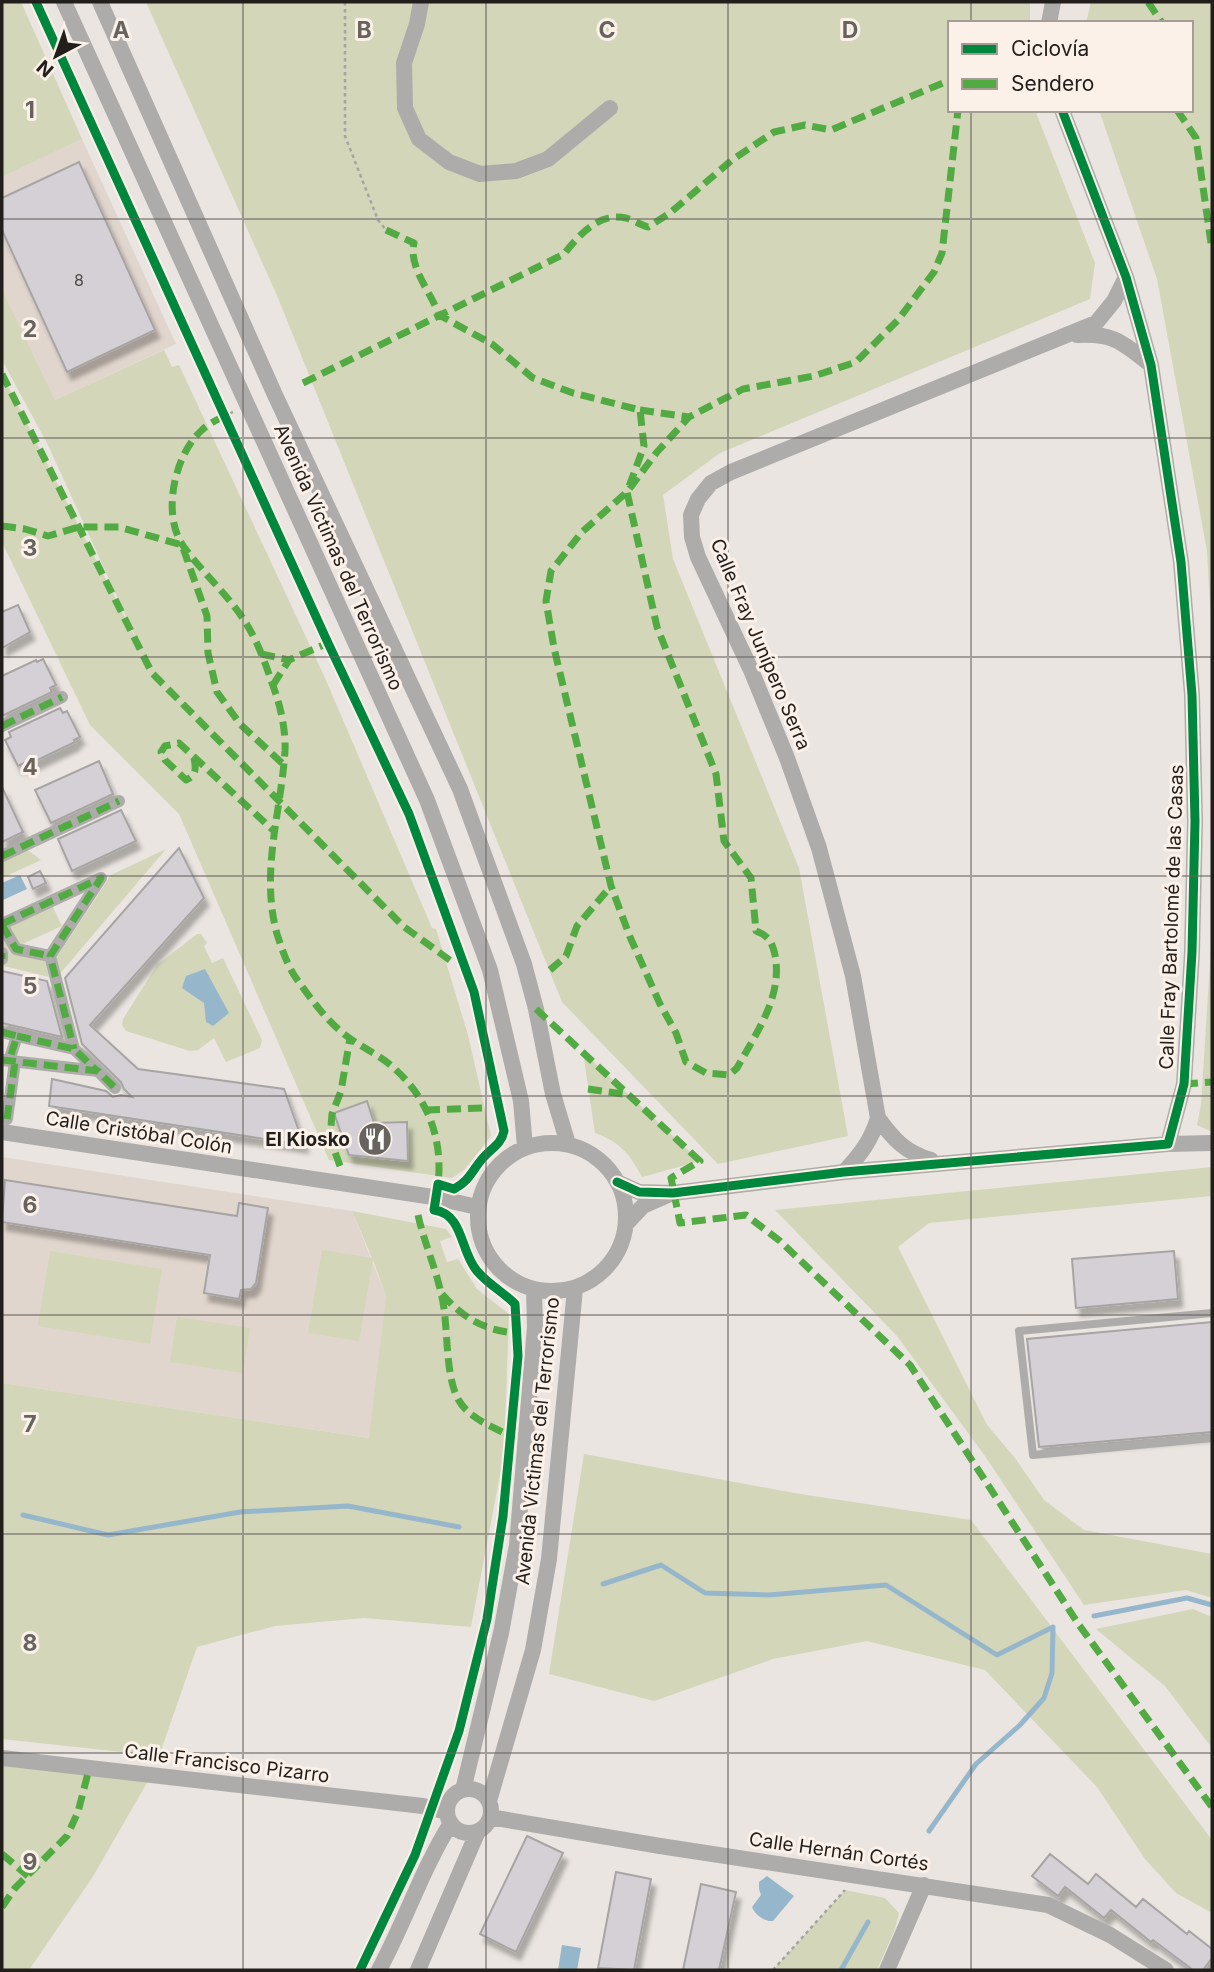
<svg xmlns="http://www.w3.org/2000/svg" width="1214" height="1972" font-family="Inter,sans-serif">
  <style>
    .built { fill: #e1d6cd }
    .green { fill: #d3d6b8 }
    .water { fill: #96b7cb }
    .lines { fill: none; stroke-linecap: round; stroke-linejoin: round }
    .stream { stroke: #96b7cb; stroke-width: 5 }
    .building { fill: #d5d0d6; stroke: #a7a4a4; stroke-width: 2; filter: url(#shadow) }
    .path { stroke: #a6a4a1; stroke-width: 2.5; stroke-dasharray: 3.5 3.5; stroke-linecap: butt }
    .service { stroke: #aeacaa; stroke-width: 8 }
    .pedestrian { stroke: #aeacaa; stroke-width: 12 }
    .minor { stroke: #aeacaa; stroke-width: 16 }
    .quiet { stroke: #52aa43; stroke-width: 7; stroke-dasharray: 14 7; stroke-linecap: butt }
    .cycleway-casing { stroke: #fcf1e9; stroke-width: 13 }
    .cycleway { stroke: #00873e; stroke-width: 9 }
    .grid { fill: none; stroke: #676460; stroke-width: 2; stroke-opacity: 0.55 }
    .labels { text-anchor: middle; stroke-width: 6; stroke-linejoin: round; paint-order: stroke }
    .number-label { font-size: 16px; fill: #4e4a4a }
    .street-label { font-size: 19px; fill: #211e1b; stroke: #fcf1e9 }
    .poi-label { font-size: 19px; font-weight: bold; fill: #211e1b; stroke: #fcf1e9; text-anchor: end }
    .grid-label { font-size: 23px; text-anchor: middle; font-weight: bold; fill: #676460; stroke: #fcf1e9; stroke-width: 6; stroke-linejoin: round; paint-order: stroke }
  </style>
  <defs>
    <filter id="shadow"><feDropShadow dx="4.5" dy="8" stdDeviation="2" flood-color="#0004"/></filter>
  </defs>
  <rect width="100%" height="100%" fill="#eae5e0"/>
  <path class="built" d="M82 139 176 344 55 400 2 289V177Z
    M2 1157 352 1211 386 1296 370 1438 2 1383Z"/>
  <path class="green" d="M2 2H21L82 139 2 177Z
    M146 2H1030V23H950V110H1035L1095 263 1090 299 720 453 663 495 673 559 799 868 848 1136 718 1164 562 1002 278 298Z
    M1091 2H1212V643L1207 551 1157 279 1099 110H1191V23H1086Z
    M2 289 55 400 164 350 172 367 179 365 325 678 432 928 436 929 468 1035 491 1136 465 1169 452 1178 329 1160 179 814 90 725 2 542V374L140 647 48 445 2 360Z
    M166 849 58 976 55 960 111 875Z
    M29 851 41 860 2 878V861L21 852Z
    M51 903 62 926 18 946 7 924Z
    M1212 931V1132L1197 1125 1201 1105Z
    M197 934H201L207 943 204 946 212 963 223 958 262 1040 260 1048 226 1062 214 1038 198 1050 190 1051 126 1031 122 1025 123 1019 157 965Z
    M2 936 44 958 49 977 4 966 6 953 2 948Z
    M583 1052 700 1161 642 1177C630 1154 620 1142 595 1133Z
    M1212 1167V1196L929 1223 898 1247 987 1425 1015 1458 1044 1500 1084 1530 1212 1554V1598L1186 1590 1084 1605 985 1456 897 1336 775 1210Z
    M352 1211 446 1229 452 1237 440 1241 447 1262 458 1259 477 1289 509 1314 504 1454 471 1627 364 1618 275 1626 197 1647 159 1756 2 1739V1383L369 1438 386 1296 373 1260 359 1341 308 1333 322 1250 372 1258Z
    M50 1251 162 1269 150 1344 38 1326Z
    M177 1317 250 1328 243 1373 170 1362Z
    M584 1454 794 1493 971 1520 1212 1840V1913L1176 1893 1145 1859 1097 1787 985 1670 867 1641 773 1659 654 1701 549 1674Z
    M1193 1609 1212 1617V1748L1165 1686 1096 1629Z
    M2 1766 148 1781 92 1878 29 1970H2Z
    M845 1890 885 1898 899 1913 895 1929 877 1970H773Z"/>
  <path class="water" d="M20 875 27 889 3 900 2 883Z
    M205 969 229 1013 213 1026 206 1022 204 1003 182 988 186 976Z
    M767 1876 794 1896 773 1921C765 1922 755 1915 752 1907L761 1895 759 1889V1882Z
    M562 1945 581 1948 577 1970H558Z"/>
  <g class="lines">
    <path class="stream" d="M23 1515 108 1535 240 1512 348 1506 459 1527
      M603 1584 661 1565 705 1593 769 1595 886 1585 997 1655 1053 1627 1052 1673 1044 1698 1020 1725 976 1764 929 1831
      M1094 1616 1187 1598 1212 1605
      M841 1970 868 1922"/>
  </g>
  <path class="building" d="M79 162 155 330 67 372 2 230V198Z
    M18 605 30 632 2 648V612Z
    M43 659 56 685 50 688 52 692 2 716V676L36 660 37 662Z
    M60 708 63 713 67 711 80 737 74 740 75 742 25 766 24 763 18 766 5 740 11 737 9 732Z
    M99 761 113 794 51 823 35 790Z
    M2 787 23 832 2 842Z
    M121 810 136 841 72 871 58 839Z
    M179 848 204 898 90 1025 138 1069 284 1089 304 1145 49 1106 52 1079 106 1091 113 1097 121 1095 132 1097 124 1089 121 1082 82 1044 65 978Z
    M40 871 46 883 33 889 28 877Z
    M2 971 47 981 62 1037 2 1023Z
    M367 1101 374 1123 407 1122 408 1161 349 1155 334 1113Z
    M5 1180 237 1216 239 1203 268 1208 256 1283 251 1289 241 1290 239 1299 204 1293 210 1255 2 1222Z
    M1174 1251 1178 1299 1076 1308 1072 1259Z
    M1212 1322V1432L1039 1447 1027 1339Z
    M527 1836 563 1853 516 1952 480 1934Z
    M1050 1854 1088 1884 1096 1874 1136 1907 1143 1899 1187 1934 1189 1931 1212 1949V1958L1203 1970H1193L1153 1940 1151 1942 1111 1910 1104 1918 1065 1887 1058 1896 1032 1876Z
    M616 1872 651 1879 634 1970 598 1968Z
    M701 1884 736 1892 719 1970H683Z"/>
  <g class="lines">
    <path class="path" d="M345 2V136L378 220 386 230
      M224 416 233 412
      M773 1970 845 1890"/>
    <path class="service" d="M1212 1313 1019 1331 1033 1455 1212 1438"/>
    <path class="pedestrian" d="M2 726 62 697
      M2 856 119 801
      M2 924 101 878 50 956 74 1049
      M2 925 16 949 50 956
      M2 953V959
      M2 1032 17 1036 9 1061
      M17 1036 74 1049 98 1071
      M2 1060 98 1071 115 1088
      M7 1119 15 1062"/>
    <path class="minor" d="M64 2 427 800 490 970 521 1101 525 1147
      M100 2 275 395 460 789 524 964 536 1009 553 1094 568 1144
      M421 2 417 24 404 63 405 108 419 139 449 162 480 174 516 171 548 159 610 108
      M1049 23 1053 2
      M1077 335C1115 333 1123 343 1151 365
      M878 1118C894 1140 905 1152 931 1160
      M2 1132 433 1197 477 1207
      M478 1217a74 74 0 1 1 148 0a74 74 0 1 1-148 0Z
      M1168 1144 1212 1143
      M844 1172C860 1155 871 1141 878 1118L853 976 819 848 787 758 751 670 698 557 692 537 691 515 698 499 711 483 731 472 1096 323 1114 301 1126 277
      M617 1182 639 1192 673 1193 844 1172 1168 1144 1184 1084 1192 952 1195 821 1192 695 1181 562 1151 365 1126 277 1062 110
      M626 1224 643 1206 668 1195
      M2 1758 423 1806 447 1812
      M447 1811a22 22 0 1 1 44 0a22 22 0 1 1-44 0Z
      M463 1790 501 1633 517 1545 535 1327 534 1290
      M489 1801 533 1650 549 1559 575 1289
      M490 1817 660 1846 1048 1905 1110 1935 1166 1970
      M379 1970C405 1922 422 1869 451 1823
      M418 1970 478 1831
      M887 1970 924 1885"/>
    <path class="quiet" d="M1148 2 1162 23
      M1177 110 1196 138 1212 250
      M386 230 414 243C408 267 431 292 439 315L492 344 533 378 573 393 640 410 644 446 627 492 657 627 716 774 724 841 751 878 756 931C769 936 772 942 775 955 783 997 756 1033 737 1068L729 1075 706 1073 686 1062 676 1033 660 1004 630 937 611 886 554 648 546 601 551 571 582 532 627 492 657 452 689 417 743 389 814 376 856 362 898 320 934 272 942 253 958 110
      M2 374 152 673 403 926 455 964
      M303 383 564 254C579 235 599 212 626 218 633 220 641 225 648 227L670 213 732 160 774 132 805 125 831 130 950 80
      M640 410 689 417
      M224 416C217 420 208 424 202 430 174 455 161 516 184 547 202 572 227 594 244 620 257 640 265 662 272 683 280 704 286 729 285 751 281 813 260 872 277 934 282 949 287 965 296 978 311 999 327 1022 348 1037 364 1049 382 1056 396 1070 429 1100 443 1141 438 1184
      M2 526 25 529 48 536 79 527H119L182 545 207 616 208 653 217 692 240 724 283 764
      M261 654 289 660
      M273 685 289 660 328 643
      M2 726 62 697
      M194 758C196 768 197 775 186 780L165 760 161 752 165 746 179 743 274 831
      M2 856 119 801
      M2 924 101 878 50 956 74 1049
      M2 925 16 949 50 956
      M2 953V959
      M550 970 566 956 577 926 611 886
      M536 1009 700 1161 671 1178 680 1223 746 1215 780 1241 910 1365 1079 1625 1212 1807
      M2 1032 17 1036 9 1061
      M17 1036 74 1049 97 1071
      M2 1060 98 1071 115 1088
      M1184 1084 1212 1082
      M588 1089 629 1095
      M426 1110 484 1108
      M7 1119 15 1062
      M340 1166 330 1138 332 1114 341 1091 350 1038
      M418 1215C424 1242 435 1266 441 1293 449 1322 444 1373 458 1399 468 1418 493 1427 510 1436
      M442 1294C463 1318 485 1331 517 1333
      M2 1854 28 1876
      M2 1907 15 1888 67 1836 78 1812 88 1773"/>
    <g class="cycleway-casing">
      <path id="cycleway" d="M36 2 328 643 409 814 474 992 504 1131C501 1145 491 1148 482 1159 472 1171 469 1181 454 1189L438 1184 434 1210C464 1214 460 1252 477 1271 488 1284 503 1292 515 1304L518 1356 503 1516 487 1619 459 1731 415 1855 360 1970
        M617 1182 639 1192 673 1193 844 1172 1168 1144 1184 1084 1192 952 1195 821 1192 695 1181 562 1151 365 1126 277 1062 110"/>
    </g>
    <use href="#cycleway" class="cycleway"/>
  </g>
  <path class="grid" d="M243 2V1970M486 2V1970M728 2V1970M971 2V23M971 110V1970M2 219H1212M2 438H1212M2 657H1212M2 876H1212M2 1096H1212M2 1315H1212M2 1534H1212M2 1753H1212"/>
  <defs>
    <g id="restaurant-disc" transform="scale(1.75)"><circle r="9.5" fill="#676460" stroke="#fcf1e9"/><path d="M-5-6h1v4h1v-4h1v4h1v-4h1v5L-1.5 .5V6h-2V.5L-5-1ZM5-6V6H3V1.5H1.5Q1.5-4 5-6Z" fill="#fff"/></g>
  </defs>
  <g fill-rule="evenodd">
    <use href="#restaurant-disc" x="375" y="1139"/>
  </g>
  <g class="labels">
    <g class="number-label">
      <text x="79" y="286">8</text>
    </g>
    <g class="street-label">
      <text transform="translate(339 557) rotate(66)" y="7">Avenida Víctimas del Terrorismo</text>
      <text transform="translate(761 644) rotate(67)" y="7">Calle Fray Junípero Serra</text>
      <text transform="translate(1171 917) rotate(-88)" y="7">Calle Fray Bartolomé de las Casas</text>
      <text transform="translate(139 1132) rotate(9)" y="7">Calle Cristóbal Colón</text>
      <text transform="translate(537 1441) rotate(-84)" y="7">Avenida Víctimas del Terrorismo</text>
      <text transform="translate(227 1763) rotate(7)" y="7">Calle Francisco Pizarro</text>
      <text transform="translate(839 1851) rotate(8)" y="7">Calle Hernán Cortés</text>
    </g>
    <g class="poi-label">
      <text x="350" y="1146">El Kiosko</text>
    </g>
  </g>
  <g class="grid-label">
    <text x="121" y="38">A</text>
    <text x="364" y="38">B</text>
    <text x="607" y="38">C</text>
    <text x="850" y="38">D</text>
    <text x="30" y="118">1</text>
    <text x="30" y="337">2</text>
    <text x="30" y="556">3</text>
    <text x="30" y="775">4</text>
    <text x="30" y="994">5</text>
    <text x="30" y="1213">6</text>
    <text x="30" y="1432">7</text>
    <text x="30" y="1651">8</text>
    <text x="30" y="1870">9</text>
  </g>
  <rect width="1214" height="1972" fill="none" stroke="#211e1b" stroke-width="7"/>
  <rect x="948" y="21" width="245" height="91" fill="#fcf1e9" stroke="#a49d97" stroke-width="2"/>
  <rect x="962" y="44" width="35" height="10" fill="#00873e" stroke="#a49d97" stroke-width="2"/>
  <text x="1011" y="56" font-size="21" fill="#211e1b">Ciclovía</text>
  <rect x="962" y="79" width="35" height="10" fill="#52aa43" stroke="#a49d97" stroke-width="2"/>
  <text x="1011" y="91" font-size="21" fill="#211e1b">Sendero</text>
  <g transform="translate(56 56) rotate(221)" stroke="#fcf1e9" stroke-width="5" paint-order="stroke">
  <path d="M0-5L12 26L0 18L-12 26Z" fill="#211e1b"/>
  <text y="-10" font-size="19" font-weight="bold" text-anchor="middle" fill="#211e1b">N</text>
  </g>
</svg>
